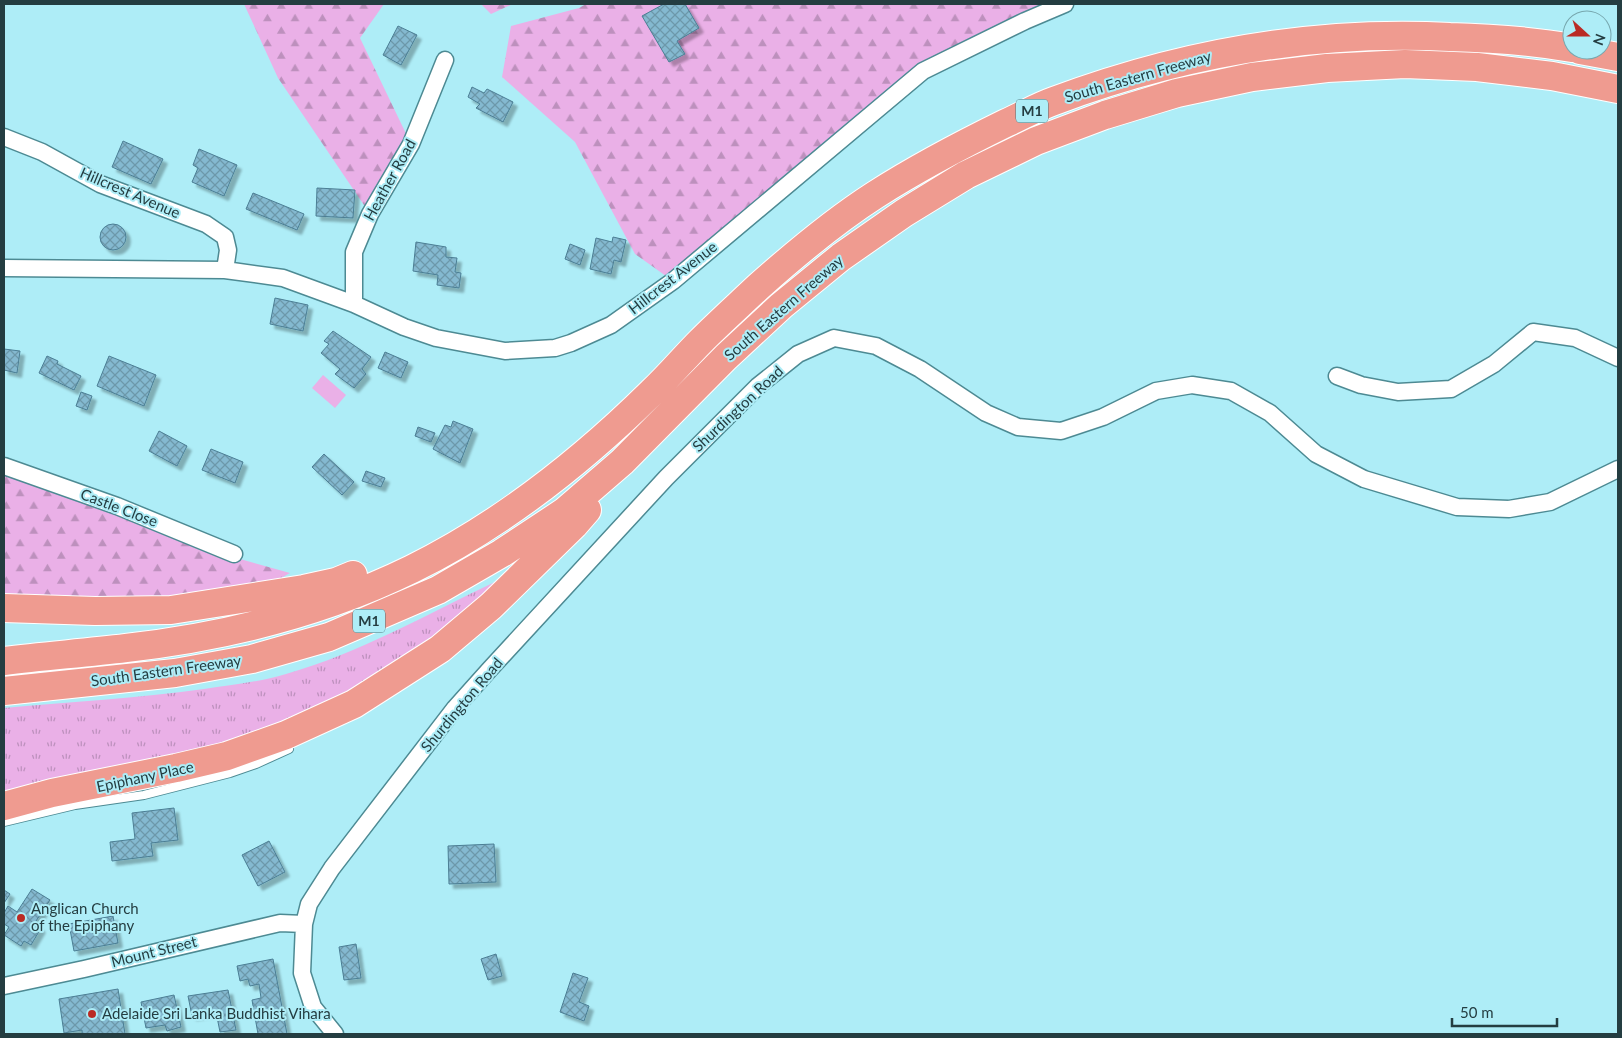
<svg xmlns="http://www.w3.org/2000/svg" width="1622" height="1038" font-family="Lato,sans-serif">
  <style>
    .grass { fill: url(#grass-tufts) }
    .forest { fill: url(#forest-firs) }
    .garden { fill: #eab0e7 }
    .building { fill: url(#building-cross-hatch); stroke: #4b7e94; filter: url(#shadow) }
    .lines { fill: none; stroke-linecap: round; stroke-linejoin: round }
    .service-casing { stroke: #4d8a93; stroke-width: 10 }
    .minor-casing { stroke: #4d8a93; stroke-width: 19 }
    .motorway-casing { stroke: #fff; stroke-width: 30 }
    .service { stroke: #fff; stroke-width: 8 }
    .minor { stroke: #fff; stroke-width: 16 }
    .motorway { stroke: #ef9b90; stroke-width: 28 }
    .poi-dot { fill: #ba2b25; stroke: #aeedf7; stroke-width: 2 }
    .labels { text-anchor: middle; stroke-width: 4; stroke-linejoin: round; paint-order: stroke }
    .shield { fill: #aeedf7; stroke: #4d7278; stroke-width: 1 }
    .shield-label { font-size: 14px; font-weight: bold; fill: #243d41 }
    .street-label { font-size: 15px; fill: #243d41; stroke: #aeedf7 }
    .poi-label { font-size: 15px; fill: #243d41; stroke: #aeedf7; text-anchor: start }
  </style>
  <defs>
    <pattern id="grass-tufts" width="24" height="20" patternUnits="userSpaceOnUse" patternTransform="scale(1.25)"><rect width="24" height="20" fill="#eab0e7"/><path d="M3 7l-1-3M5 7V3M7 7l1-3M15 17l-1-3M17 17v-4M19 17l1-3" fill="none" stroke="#bd90bd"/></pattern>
    <pattern id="forest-firs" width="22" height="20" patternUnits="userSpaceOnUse" patternTransform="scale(1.25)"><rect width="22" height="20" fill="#eab0e7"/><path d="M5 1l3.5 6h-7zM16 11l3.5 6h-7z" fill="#bd90bd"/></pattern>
    <pattern id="building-cross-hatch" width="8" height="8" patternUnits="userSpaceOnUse" patternTransform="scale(1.25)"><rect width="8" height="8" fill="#84b9d0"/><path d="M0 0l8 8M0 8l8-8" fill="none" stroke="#6c98aa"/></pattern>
    <filter id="shadow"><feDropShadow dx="4.5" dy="4.5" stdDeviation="1" flood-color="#0004"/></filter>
  </defs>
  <rect width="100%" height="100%" fill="#aeedf7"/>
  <path class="grass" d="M509 576 377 682 231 744 4 797V708C70 702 137 698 204 689 231 685 259 682 286 674 360 653 427 614 497 581Z"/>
  <path class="forest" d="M244 4H384L360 38 411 144 370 214 278 78Z
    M481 4H513L491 14Z
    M586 4H1064L923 71 673 281 635 254 575 142 502 77 511 26 579 8Z
    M4 474 233 557 290 573 276 581 188 599H4Z"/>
  <path class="garden" d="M323 375 346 395 335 408 312 388Z"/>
  <path class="building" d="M664 4H685L699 28 677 41 685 54 669 62 642 16Z
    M398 26 417 35 401 65 383 55Z
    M472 87 484 93 487 89 513 102 503 122 476 108 480 104 468 97Z
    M123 141 163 159 151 184 112 167Z
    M199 149 237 165 224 196 192 182 198 168 193 165Z
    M317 188 355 190 353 218 316 216Z
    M253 193 304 214 297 230 246 209Z
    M100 237a13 13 0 1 1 26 0a13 13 0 1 1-26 0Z
    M613 237 626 240 621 262 614 260 611 274 590 269 596 238 612 242Z
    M416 242 446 247V257L457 258 455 272 461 273 459 288 437 285 438 275 413 271Z
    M570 244 585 250 580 265 565 259Z
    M275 298 308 305 303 331 270 324Z
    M333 331 371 357 362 369 366 374 354 388 335 374 340 369 321 353 329 344 324 341Z
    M4 349 20 351 17 373 4 370Z
    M385 352 408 362 401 378 378 368Z
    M47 356 58 361 57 364 81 376 74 390 39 373Z
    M109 356 156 375 144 406 97 386Z
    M81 392 92 396 87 410 76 406Z
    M453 421 473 429 460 463 433 449 445 425 451 427Z
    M418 427 435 433 431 442 415 436Z
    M159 431 187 446 177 466 149 451Z
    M211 449 243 462 235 483 202 470Z
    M324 454 354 482 342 495 312 467Z
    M366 471 385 478 381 487 362 481Z
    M174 808 178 840 151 843 153 856 112 861 110 842 135 839 132 813Z
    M269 841 285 872 258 886 242 855Z
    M494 844 496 882 449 884 448 846Z
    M32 889 50 900 34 924 41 928 31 945 24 941 21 946 4 935 9 927 4 924V913L8 906 17 912Z
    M4 890 10 894 4 903Z
    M113 916 118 943 74 951 69 924Z
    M356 944 361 978 344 980 339 947Z
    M496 954 502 976 488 980 481 959Z
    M273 959 287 1034H258L252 1000 261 998 259 984 250 986 248 979 240 981 237 966Z
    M573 973 588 978 579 1002 589 1006 584 1021 560 1012Z
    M118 989 125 1034H82V1030L64 1033 59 999Z
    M228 990 236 1030 220 1032 216 1012 192 1016 188 996Z
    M174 995 181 1027 167 1031 165 1025 146 1028 141 1002Z"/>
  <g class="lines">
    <g class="service-casing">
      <path id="service" d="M4 822 75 805 144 795 230 773 256 764 289 749"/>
    </g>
    <g class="minor-casing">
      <path id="minor" d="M4 137 42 152 100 184 206 224 225 237 228 250 225 270
        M4 268 225 270 283 278 354 304 404 327 436 338 505 351 555 348 571 343 611 325 673 281 923 71 1025 21 1065 4
        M354 304V252L370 214 411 144 445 60
        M1337 376 1361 385 1398 392 1451 389 1494 364 1533 332 1575 338 1618 358
        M4 466 117 506 234 554
        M4 986 84 969 280 923 304 924
        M335 1034 313 1007 302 973 304 924 309 904 332 868 455 708 489 670 666 478 758 386 798 354 834 338 876 346 920 369 986 413 1018 427 1061 431 1103 417 1156 391 1192 385 1231 391 1270 413 1316 454 1364 479 1457 507 1509 509 1550 502 1618 469"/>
    </g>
    <g class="motorway-casing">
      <path id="motorway" d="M1580 50 1618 57
        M4 608 95 611 171 610 304 589 336 582 353 575
        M4 661C44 656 85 653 126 648 224 637 324 612 412 569 501 525 582 461 652 392 669 376 684 358 701 341 719 323 739 305 758 287 795 254 833 222 875 195 917 168 961 145 1006 123 1022 116 1037 107 1054 101 1180 54 1315 30 1450 37 1490 38 1532 41 1572 48
        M4 691 175 673 252 659 329 637 438 590 502 553 564 512 622 462 726 357 781 306 841 257 904 213 966 175 1036 141 1105 115 1177 93 1252 77 1327 68 1405 64 1477 67 1552 76 1618 89
        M4 806 52 793 176 768 227 756 286 735 354 704 440 649 491 606 574 525 587 510"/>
    </g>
    <use href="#service" class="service"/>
    <use href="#minor" class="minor"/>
    <use href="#motorway" class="motorway"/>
  </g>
  <g class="poi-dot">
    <circle cx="21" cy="918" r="5"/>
    <circle cx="92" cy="1014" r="5"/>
  </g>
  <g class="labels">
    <g class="shield">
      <rect x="1016" y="99.5" width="32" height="23" rx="4"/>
      <rect x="353" y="609.5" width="32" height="23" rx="4"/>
    </g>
    <g class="shield-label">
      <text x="1032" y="116">M1</text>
      <text x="369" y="626">M1</text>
    </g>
    <g class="street-label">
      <text transform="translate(1138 77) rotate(-16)" y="5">South Eastern Freeway</text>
      <text transform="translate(390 180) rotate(-61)" y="5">Heather Road</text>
      <text transform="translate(130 193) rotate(23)" y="5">Hillcrest Avenue</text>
      <text transform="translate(673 278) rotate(-38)" y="5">Hillcrest Avenue</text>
      <text transform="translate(784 308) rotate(-41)" y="5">South Eastern Freeway</text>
      <text transform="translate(738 409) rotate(-43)" y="5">Shurdington Road</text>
      <text transform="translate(119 508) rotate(21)" y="5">Castle Close</text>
      <text transform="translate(166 671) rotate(-8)" y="5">South Eastern Freeway</text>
      <text transform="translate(462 705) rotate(-50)" y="5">Shurdington Road</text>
      <text transform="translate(145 777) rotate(-12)" y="5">Epiphany Place</text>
      <text transform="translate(154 952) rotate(-14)" y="5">Mount Street</text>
    </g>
    <g class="poi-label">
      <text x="31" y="914">Anglican Church<tspan x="31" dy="17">of the Epiphany</tspan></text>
      <text x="102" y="1019">Adelaide Sri Lanka Buddhist Vihara</text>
    </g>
  </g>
  <rect width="1622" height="1038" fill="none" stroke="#243d41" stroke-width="10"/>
  <g transform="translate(1587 35) rotate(111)"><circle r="24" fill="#aeedf7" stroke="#77a7ae"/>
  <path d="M0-4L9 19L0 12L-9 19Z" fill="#ba2b25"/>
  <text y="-8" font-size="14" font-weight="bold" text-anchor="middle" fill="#243d41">N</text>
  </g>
  <path d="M1452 1018v8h105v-8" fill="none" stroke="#243d41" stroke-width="2.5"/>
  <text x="1460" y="1018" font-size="15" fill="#243d41" stroke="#aeedf7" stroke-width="4" paint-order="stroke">50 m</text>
</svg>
